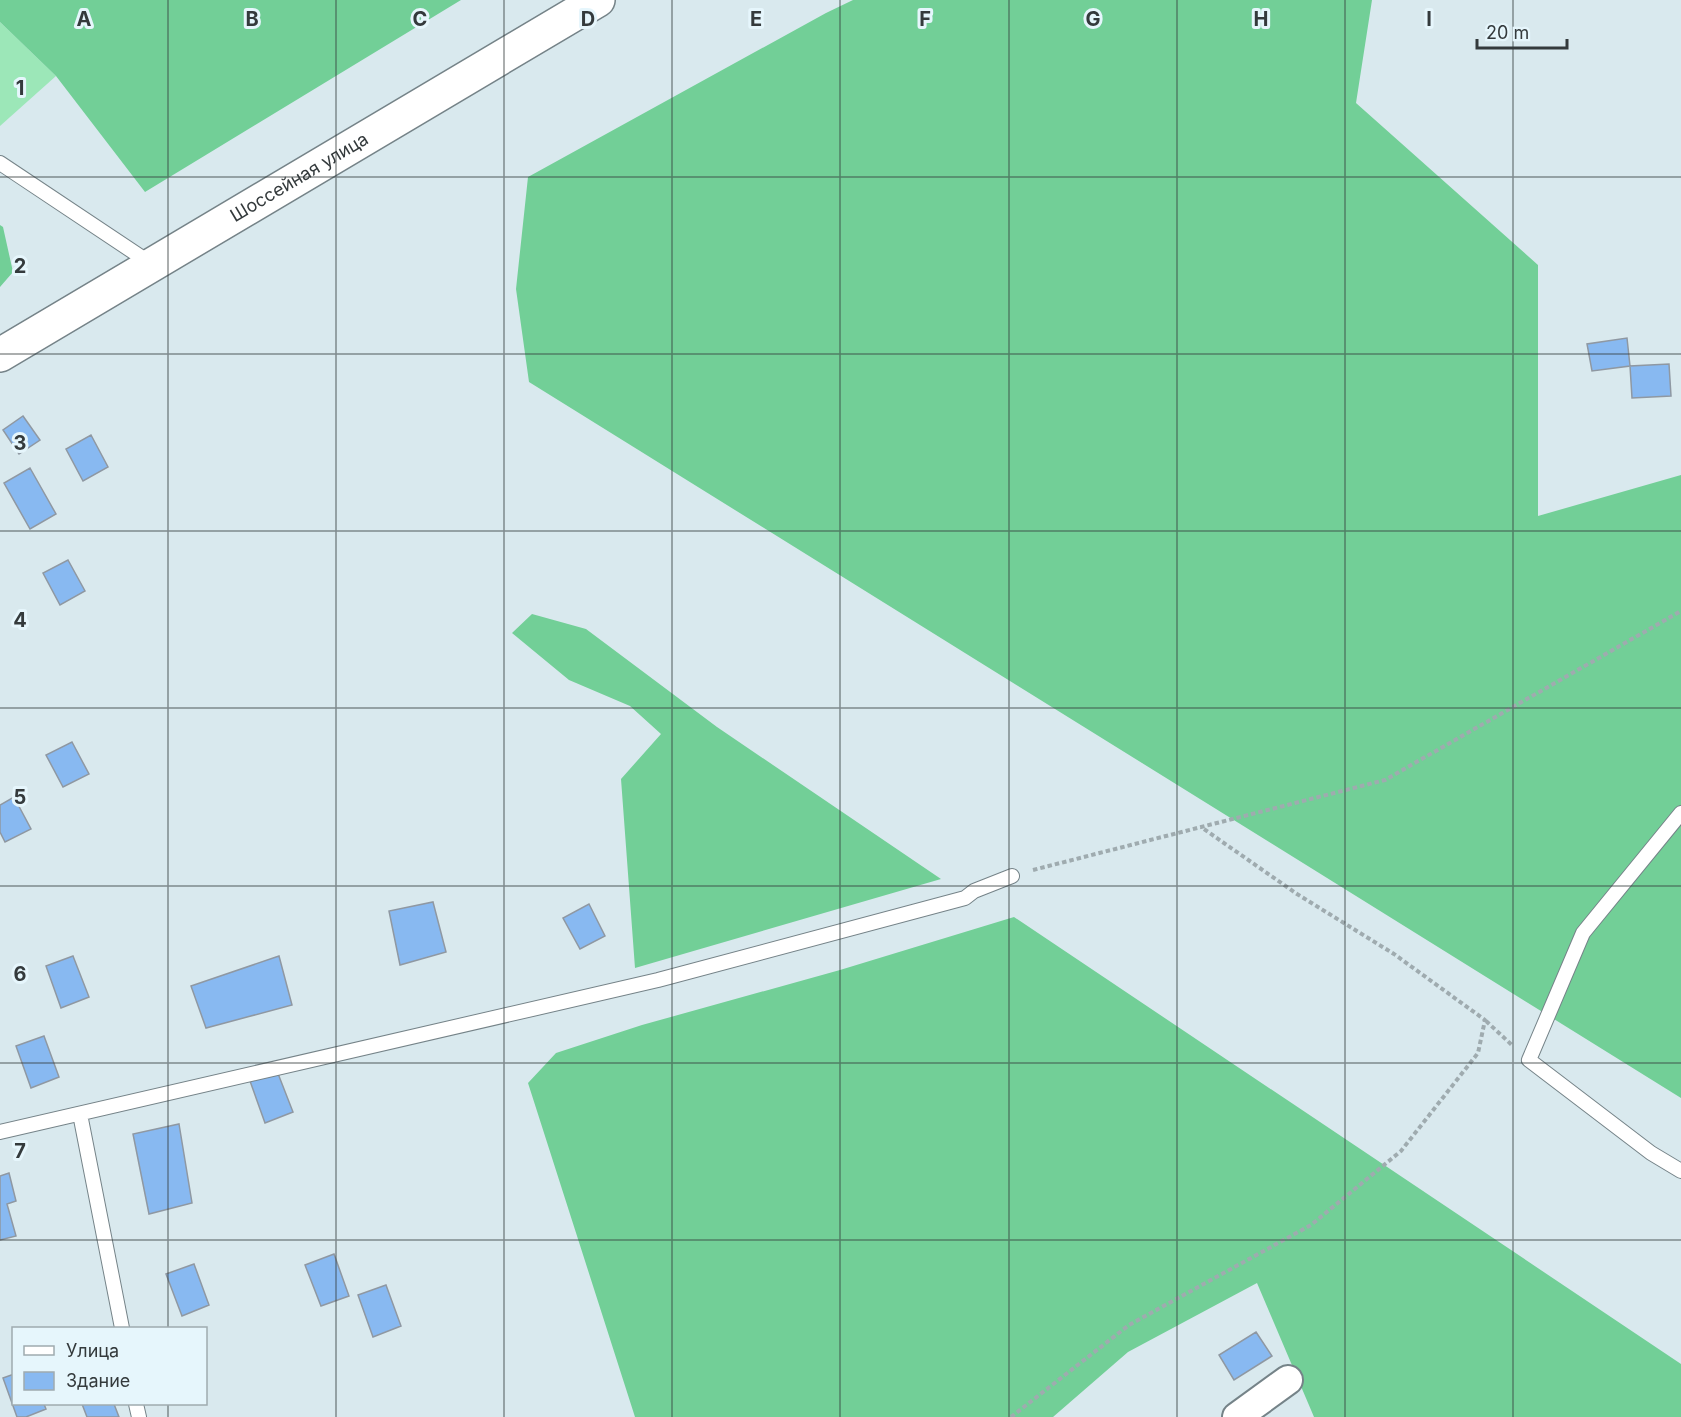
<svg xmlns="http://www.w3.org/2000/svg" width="1681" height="1417" font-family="Inter,sans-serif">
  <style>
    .green { fill: #9ce7b8 }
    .forest { fill: #72cf97 }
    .building { fill: #88b9f1; stroke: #8f98a2; stroke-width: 1.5 }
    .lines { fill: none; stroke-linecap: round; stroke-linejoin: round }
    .service-casing { stroke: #758388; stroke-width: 16 }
    .minor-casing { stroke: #758388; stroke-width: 32 }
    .tertiary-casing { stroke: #758388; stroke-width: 36 }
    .path { stroke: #9fabaf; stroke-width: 4; stroke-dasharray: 4.5 3; stroke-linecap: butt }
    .service { stroke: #fff; stroke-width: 14 }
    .minor { stroke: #fff; stroke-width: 28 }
    .tertiary { stroke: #fff; stroke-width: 33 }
    .grid { fill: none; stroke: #343a3c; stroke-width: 1.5; stroke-opacity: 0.55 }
    .labels { text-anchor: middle; stroke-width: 6; stroke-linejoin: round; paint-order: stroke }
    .street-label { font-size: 18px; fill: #343a3c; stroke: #e6f6fc }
    .grid-label { font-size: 20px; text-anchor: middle; font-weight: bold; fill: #343a3c; stroke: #e6f6fc; stroke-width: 6; stroke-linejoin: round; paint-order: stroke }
  </style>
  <rect width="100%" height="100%" fill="#d9e9ee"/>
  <path class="green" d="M0 22 56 76 0 126Z"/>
  <path class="forest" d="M0 0H461L145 192 56 76 0 22Z
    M853 0H1372L1356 103 1538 265V516L1681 475V1098L529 382 516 289 528 177 826 13Z
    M0 225 3 227 13 272 0 287Z
    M532 614 586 629 717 727 941 879 635 968 621 779 661 734 630 706 569 680 512 633Z
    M1014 917 1681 1364V1417H1314L1257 1283 1128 1352 1053 1417H635L528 1083 556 1053 642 1025 840 970Z"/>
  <path class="building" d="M1627 338 1630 366 1592 371 1587 344Z
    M1669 364 1671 396 1632 398 1630 366Z
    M23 416 40 440 19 454 3 430Z
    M91 435 108 467 83 481 66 449Z
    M30 468 56 514 30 529 4 483Z
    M68 560 85 591 60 605 43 573Z
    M72 742 89 774 63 787 46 755Z
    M14 797 31 829 5 842 0 832V805Z
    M433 902 446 952 400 965 389 911Z
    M589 904 605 936 580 949 563 918Z
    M73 956 89 997 61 1008 46 966Z
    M279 956 292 1005 206 1028 191 986Z
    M44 1036 59 1077 31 1088 16 1046Z
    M277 1071 293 1112 265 1123 250 1081Z
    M179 1124 192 1203 149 1214 133 1134Z
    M9 1173 16 1201 7 1204 16 1236 0 1240V1176Z
    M334 1254 349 1296 321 1306 305 1265Z
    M194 1264 209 1305 182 1316 166 1274Z
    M386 1285 401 1326 373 1337 358 1295Z
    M1256 1332 1272 1356 1234 1380 1219 1355Z
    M14 1374V1404H44L46 1409 26 1417H17L3 1378Z
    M82 1404H114L119 1417H87Z"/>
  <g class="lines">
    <g class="service-casing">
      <path id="service" d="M0 163 150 263
        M1681 813 1583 933 1529 1060 1651 1153 1681 1171
        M80 1114 122 1328
        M0 1132 658 980 965 898 974 891 1012 876
        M136 1404 139 1417"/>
    </g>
    <g class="minor-casing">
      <path id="minor" d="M1237 1417 1288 1380"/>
    </g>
    <g class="tertiary-casing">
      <g id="tertiary">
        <path id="s1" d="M0 355 598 0"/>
      </g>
    </g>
    <path class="path" d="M1033 870 1385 780 1681 611
      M1486 1021 1513 1046
      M1011 1417 1129 1325 1311 1225 1401 1151 1478 1053 1485 1020 1394 954 1297 894 1201 827"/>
    <use href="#service" class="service"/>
    <use href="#minor" class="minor"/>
    <use href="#tertiary" class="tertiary"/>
  </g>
  <path class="grid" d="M168 0V1328M336 0V1417M504 0V1417M672 0V1417M840 0V1417M1009 0V1417M1177 0V1417M1345 0V1417M1513 0V1417M0 177H1681M0 354H1681M0 531H1681M0 708H1681M0 886H1681M0 1063H1681M0 1240H1681M168 1404V1417"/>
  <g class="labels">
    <g class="street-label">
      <text dy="6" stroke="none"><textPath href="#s1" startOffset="348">Шоссейная улица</textPath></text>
    </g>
  </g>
  <g class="grid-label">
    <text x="84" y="26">A</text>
    <text x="252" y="26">B</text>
    <text x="420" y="26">C</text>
    <text x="588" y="26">D</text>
    <text x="756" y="26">E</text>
    <text x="925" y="26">F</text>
    <text x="1093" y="26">G</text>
    <text x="1261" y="26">H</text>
    <text x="1429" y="26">I</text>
    <text x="20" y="95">1</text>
    <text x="20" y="273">2</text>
    <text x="20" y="450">3</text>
    <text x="20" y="627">4</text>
    <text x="20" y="804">5</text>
    <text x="20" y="981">6</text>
    <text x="20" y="1158">7</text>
  </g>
  <rect x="12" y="1327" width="195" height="78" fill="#e6f6fc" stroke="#9fabaf" stroke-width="1.5"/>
  <rect x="24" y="1346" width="30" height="9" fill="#ffffff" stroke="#9fabaf" stroke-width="1.5"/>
  <text x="66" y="1357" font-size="18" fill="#343a3c">Улица</text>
  <rect x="24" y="1372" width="30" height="18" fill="#88b9f1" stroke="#9fabaf" stroke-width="1.5"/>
  <text x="66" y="1387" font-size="18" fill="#343a3c">Здание</text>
  <path d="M1477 39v9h90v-9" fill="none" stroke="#343a3c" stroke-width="3"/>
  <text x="1486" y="39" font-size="18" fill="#343a3c" stroke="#e6f6fc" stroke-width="4.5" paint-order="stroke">20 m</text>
</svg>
